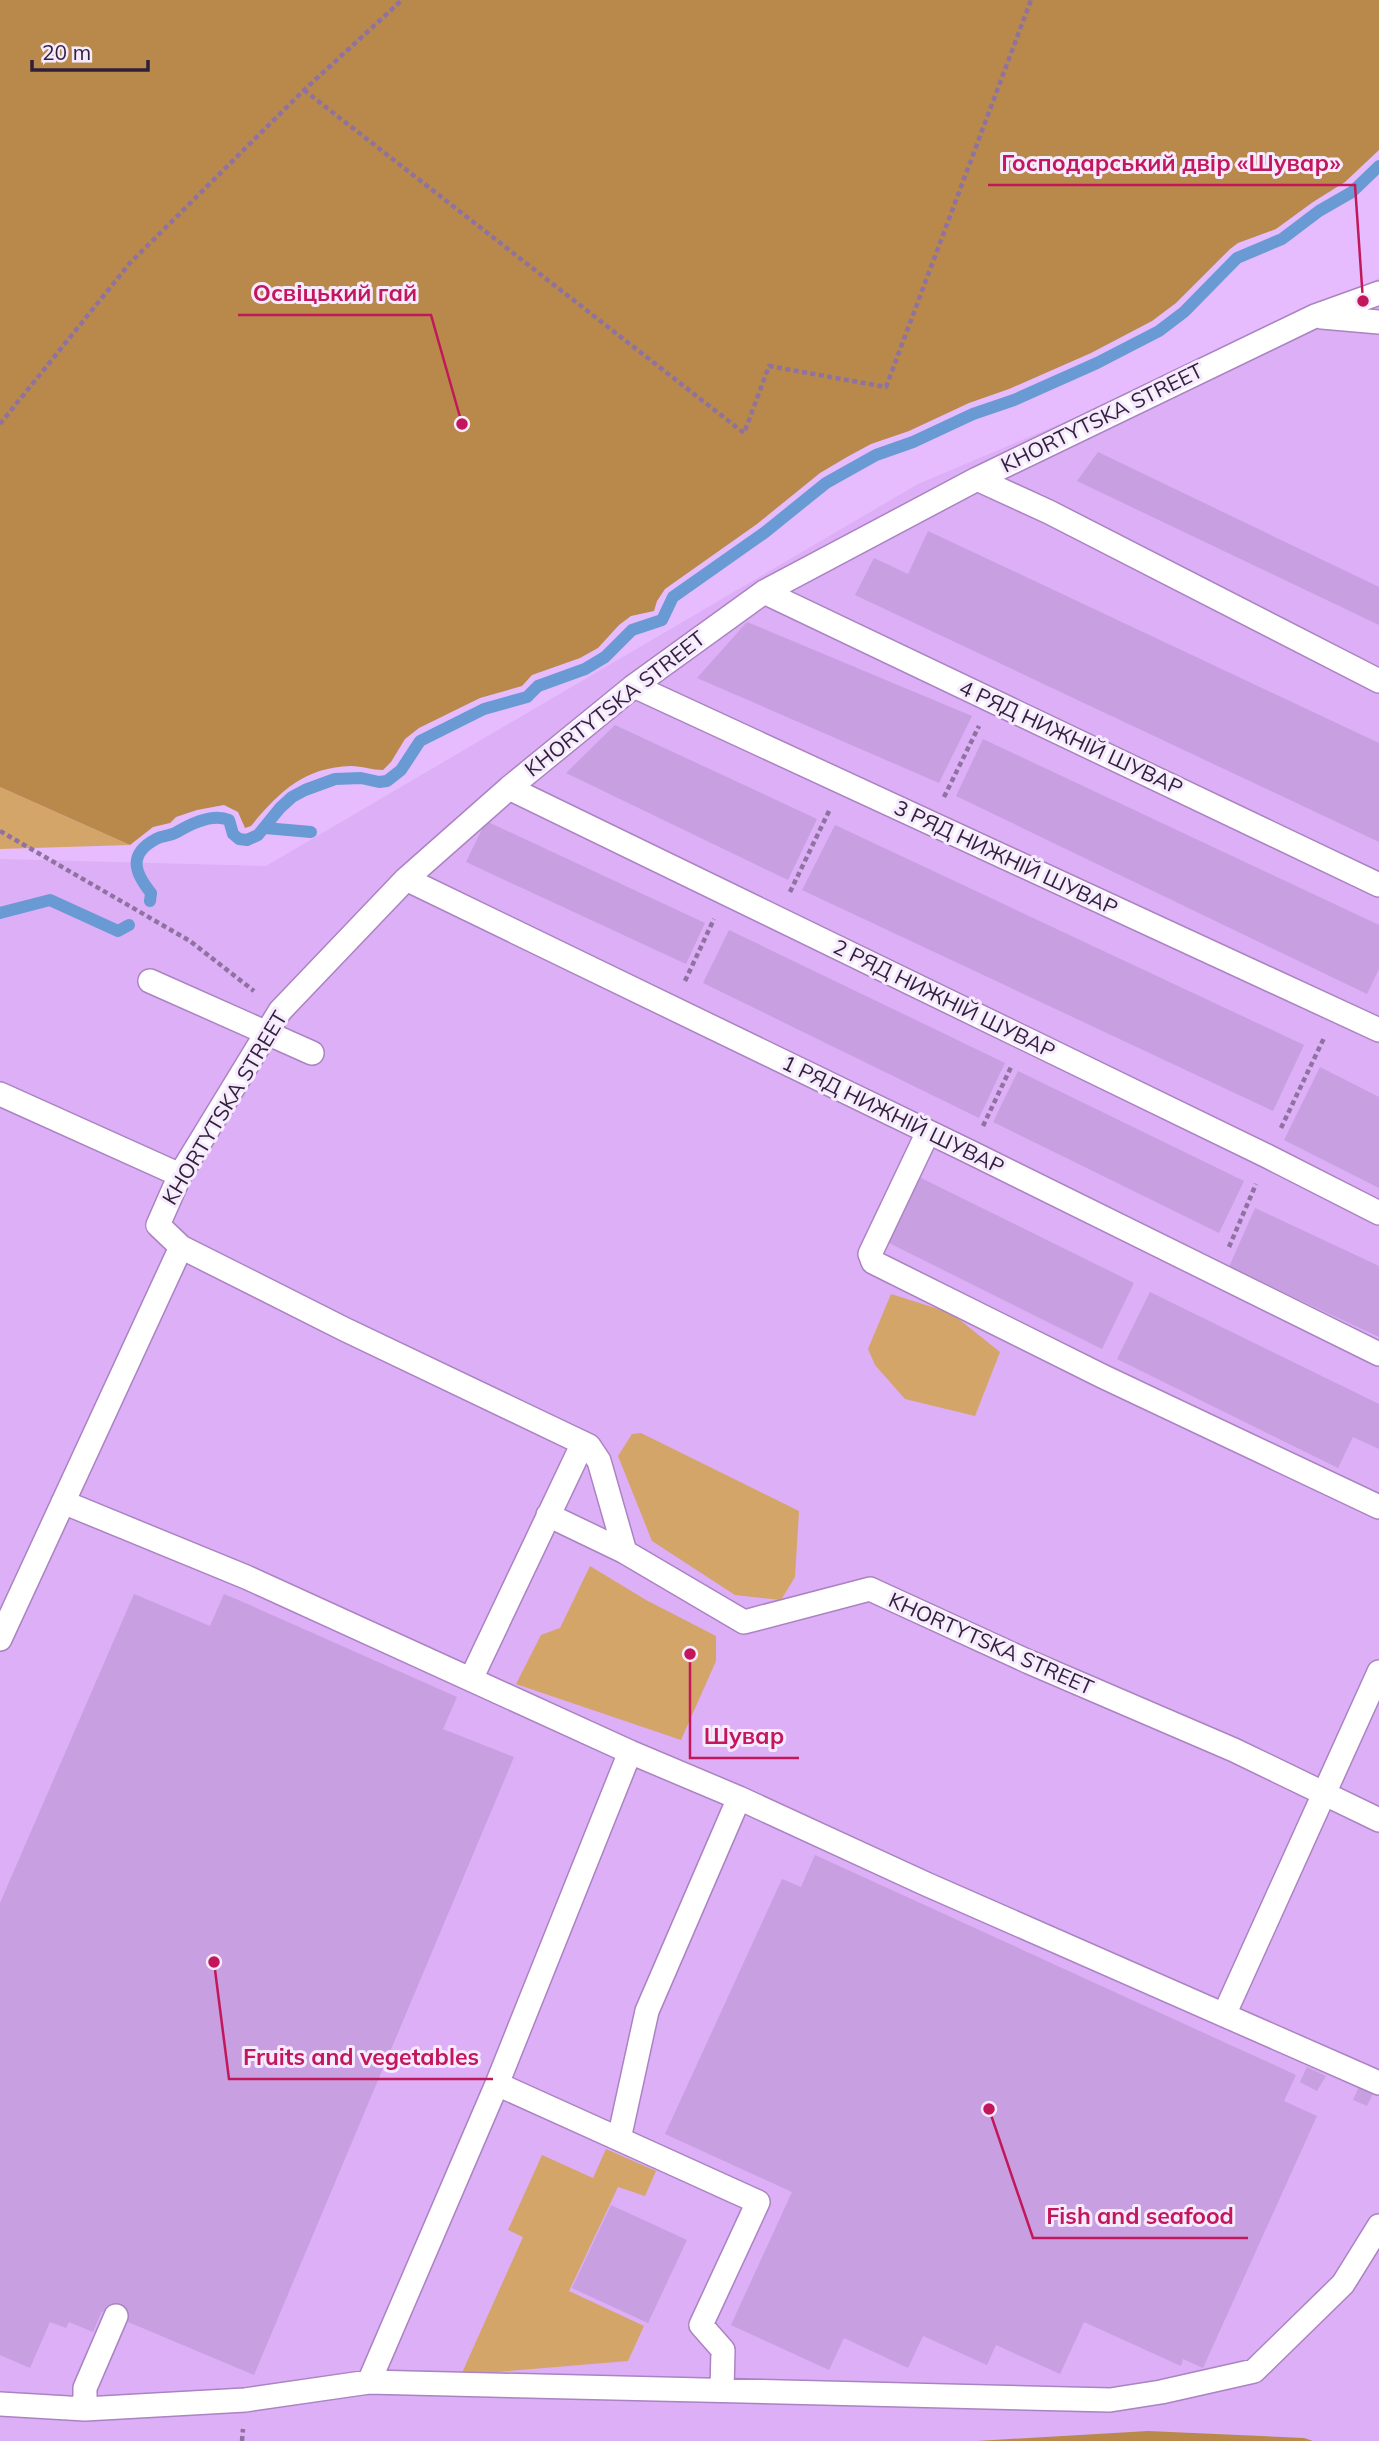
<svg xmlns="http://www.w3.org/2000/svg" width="1379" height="2441" font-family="Mulish,sans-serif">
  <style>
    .built { fill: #dcaff6 }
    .green { fill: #d4a568 }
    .forest { fill: #b8894a }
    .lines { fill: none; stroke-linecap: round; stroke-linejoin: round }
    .stream { stroke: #6a9ad3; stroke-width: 12 }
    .building { fill: #c89fe0 }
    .lane-casing { stroke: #ab83c2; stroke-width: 26 }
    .path { stroke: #9072a1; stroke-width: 4.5; stroke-dasharray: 5 3.5; stroke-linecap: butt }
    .lane { stroke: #fff; stroke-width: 23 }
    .labels { text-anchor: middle; stroke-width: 6; stroke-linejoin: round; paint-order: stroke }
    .street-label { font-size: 21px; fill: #301f38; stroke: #f6eafe }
    .leader { fill: none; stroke: #c2185b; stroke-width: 2.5 }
    .callout-dot { fill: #c2185b; stroke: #f6eafe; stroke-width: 2.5 }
    .callout-label { font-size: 23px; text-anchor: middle; font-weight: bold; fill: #c2185b; stroke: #f6eafe; stroke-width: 6; stroke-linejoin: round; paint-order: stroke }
  </style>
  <rect width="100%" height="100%" fill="#e6bcfe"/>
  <path class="built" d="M1379 278V2441H0V859L266 866 918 484 1315 316Z"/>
  <path class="green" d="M0 787 130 845 0 849Z
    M891 1294 951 1313 1000 1352 975 1416 905 1399 875 1365 868 1349Z
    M641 1433 799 1511 795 1577 781 1600 735 1595 652 1541 618 1456 632 1434Z
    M590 1566 646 1600 716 1636V1661L681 1740 516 1684 541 1635 560 1628Z
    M606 2149 656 2171 645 2196 618 2187 569 2291 644 2326 628 2361 461 2375 523 2237 508 2230 542 2155 593 2178Z"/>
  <path class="forest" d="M0 0H1379V150L1345 182 1313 202 1276 229 1238 243 1230 249 1176 303 1152 321 1091 353 1009 389 969 403 909 431 871 444 847 457 820 473 757 524 665 589 657 601 654 611 631 616 619 625 598 648 580 658 532 675 522 686 480 698 419 728 405 739 391 762 383 770C372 770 362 766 351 766 304 767 278 793 251 826L245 828 238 812 224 805 197 810 176 817 170 823 153 827 130 845 0 787Z
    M1148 2431 1304 2438 1313 2441H977Z"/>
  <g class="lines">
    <path class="stream" d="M265 828 311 832
      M150 901 151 893C134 872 128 854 156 839 163 835 171 836 177 832 192 823 213 813 229 820L233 834 239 839 247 840 258 835 280 808 292 797 305 790 335 779 361 778 379 782 387 781 401 770 420 741 484 709 527 697 538 686 585 669 605 657 632 630 662 620 673 597 764 533 826 483 876 455 913 442 973 414 1014 400 1097 363 1159 331 1184 312 1237 258 1282 239 1319 211 1352 192 1379 166
      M0 913 50 900 118 931 129 925"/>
  </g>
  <path class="building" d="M1098 452 1379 587V625L1077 481Z
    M928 531 1379 743V842L855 595 874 558 908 574Z
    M747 622 972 716 939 783 697 678Z
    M615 725 817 819 788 880 566 773Z
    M983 739 1379 925V969L1367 994 956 796Z
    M486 821 705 923 686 964 466 862Z
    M835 825 1304 1045 1273 1111 802 890Z
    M729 930 1005 1063 979 1118 703 983Z
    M1320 1067 1379 1097V1188L1284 1140Z
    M1018 1071 1244 1181 1219 1233 993 1122Z
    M915 1175 1134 1283 1102 1349 883 1240Z
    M1255 1208 1379 1266V1337L1229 1267Z
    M1150 1292 1379 1404V1449L1353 1437 1338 1468 1117 1359Z
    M134 1594 210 1626 224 1594 236 1599 457 1697 443 1729 514 1757 254 2375 102 2311 93 2332 69 2322 66 2328 50 2322 30 2368 0 2355V1903Z
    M815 1855 1296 2075 1284 2101 1317 2116 1203 2368 1183 2359 1181 2366 1084 2322 1060 2374 996 2345 987 2365 923 2336 908 2368 844 2338 829 2370 731 2325 792 2192 665 2134 782 1879 801 1887Z
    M1307 2067 1326 2076 1317 2091 1300 2082Z
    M1361 2082 1375 2089 1367 2106 1353 2100Z
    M611 2205 687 2240 648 2323 572 2288Z"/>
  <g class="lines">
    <g class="lane-casing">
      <path id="lane" d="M1379 293 1315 316 977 479 764 592 634 686 509 788 406 879 280 1011 180 1175 158 1225 181 1247 344 1329 589 1446 599 1461 625 1552 744 1622 870 1589 1029 1662 1234 1750 1379 1820
        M1322 317 1379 322
        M977 479 1049 512 1379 681
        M764 592 1379 885
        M634 686 1379 1030
        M509 788 1267 1156 1379 1213
        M406 879 970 1152 1379 1354
        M150 981 312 1053
        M0 1094 180 1175
        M928 1132 870 1254 873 1262 1102 1376 1379 1507
        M63 1502 246 1577 630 1752 739 1798 926 1884 1379 2083
        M548 1515 625 1552
        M0 1639 181 1247
        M471 1679 583 1443
        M1224 2015 1379 1672
        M497 2084 619 2139 647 2011 739 1798
        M619 2139 758 2202 701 2325 723 2350 722 2390
        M369 2382 497 2084 630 1752
        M0 2404 85 2409 245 2400 369 2382 1110 2400 1161 2392 1254 2371 1343 2284 1379 2226
        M85 2409V2388L116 2316"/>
    </g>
    <path class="path" d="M304 90 744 433 769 366 886 387 1031 0
      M0 424 130 263 304 90 402 0
      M944 797 979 726
      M0 831 190 941 254 991
      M790 892 830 809
      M685 981 714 919
      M983 1126 1012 1065
      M1281 1128 1324 1038
      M1229 1247 1256 1184
      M242 2441 243 2429"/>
    <use href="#lane" class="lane"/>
  </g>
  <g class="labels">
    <g class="street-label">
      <text transform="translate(1102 418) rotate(-26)" y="7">KHORTYTSKA STREET</text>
      <text transform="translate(615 704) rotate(-38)" y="7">KHORTYTSKA STREET</text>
      <text transform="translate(1071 738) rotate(25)" y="7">4 РЯД НИЖНІЙ ШУВАР</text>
      <text transform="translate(1006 858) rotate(25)" y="7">3 РЯД НИЖНІЙ ШУВАР</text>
      <text transform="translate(944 999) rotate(26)" y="7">2 РЯД НИЖНІЙ ШУВАР</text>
      <text transform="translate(225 1108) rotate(-59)" y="7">KHORTYTSKA STREET</text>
      <text transform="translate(893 1115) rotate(26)" y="7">1 РЯД НИЖНІЙ ШУВАР</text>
      <text transform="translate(991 1644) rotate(24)" y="7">KHORTYTSKA STREET</text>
    </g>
  </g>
  <path class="leader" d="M1363 301L1355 185H988M462 424L431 315H238M690 1654L690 1758H799M214 1962L229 2079H493M989 2109L1033 2238H1248"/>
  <g class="callout-dot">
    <circle cx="1363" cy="301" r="7"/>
    <circle cx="462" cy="424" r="7"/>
    <circle cx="690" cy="1654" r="7"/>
    <circle cx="214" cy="1962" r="7"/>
    <circle cx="989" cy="2109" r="7"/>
  </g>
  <g class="callout-label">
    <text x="1171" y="171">Господарський двір «Шувар»</text>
    <text x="335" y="301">Освіцький гай</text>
    <text x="744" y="1744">Шувар</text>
    <text x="361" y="2065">Fruits and vegetables</text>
    <text x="1140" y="2224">Fish and seafood</text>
  </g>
  <path d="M32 60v10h116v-10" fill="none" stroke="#301f38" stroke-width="3.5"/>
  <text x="42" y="60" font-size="21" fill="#301f38" stroke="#f6eafe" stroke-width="5" paint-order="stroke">20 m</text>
</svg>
